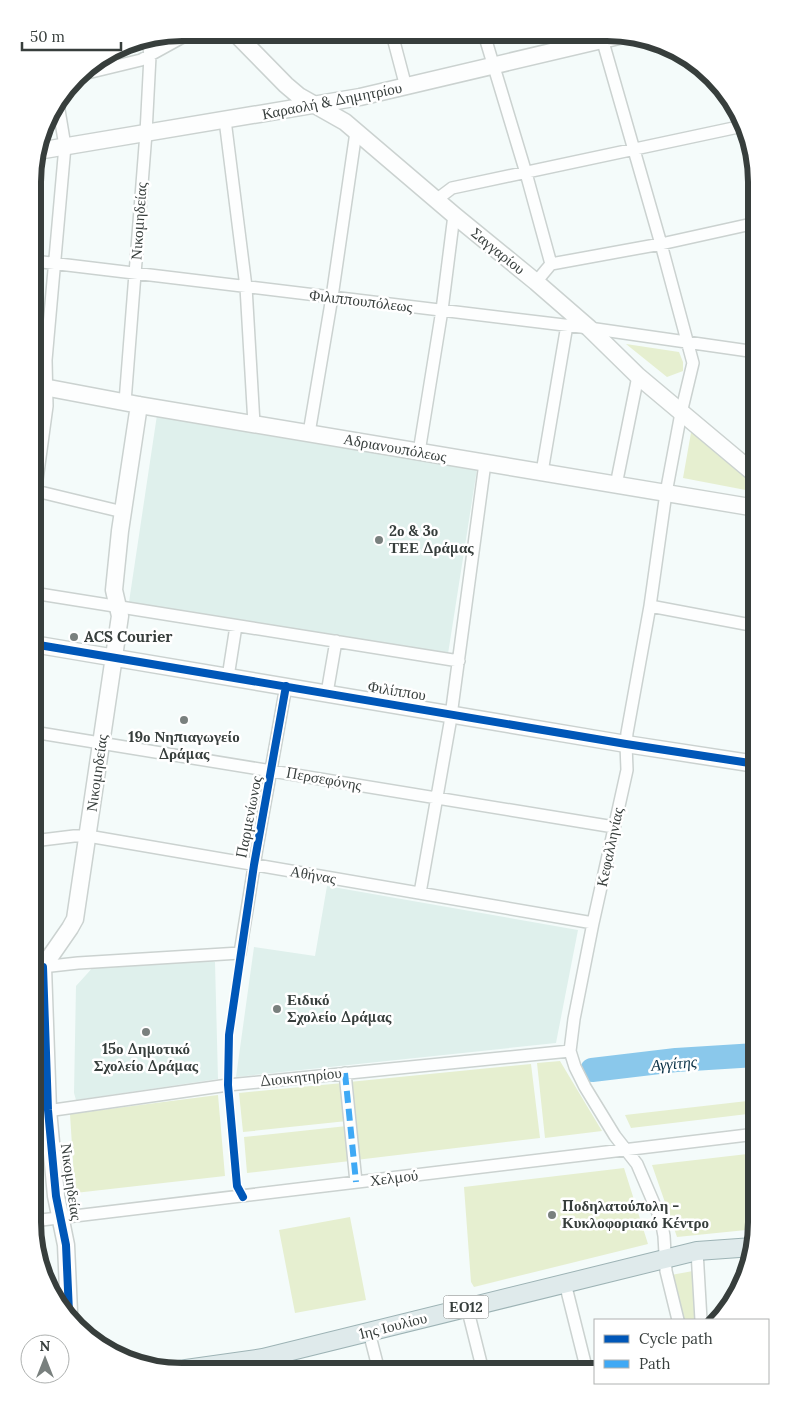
<svg xmlns="http://www.w3.org/2000/svg" width="789" height="1404" font-family="Lora,serif">
  <style>
    .built { fill: #dff0ec }
    .green { fill: #e6efd0 }
    .lines { fill: none; stroke-linecap: round; stroke-linejoin: round }
    .river { stroke: #8ac8eb; stroke-width: 24 }
    .street-casing { stroke: #cbd2d0; stroke-width: 14 }
    .secondary-casing { stroke: #cbd2d0; stroke-width: 19 }
    .primary-casing { stroke: #9db3b5; stroke-width: 20 }
    .street { stroke: #fdfefe; stroke-width: 11 }
    .secondary { stroke: #fdfefe; stroke-width: 16 }
    .primary { stroke: #dfeaeb; stroke-width: 18 }
    .quiet { stroke: #3fa9f5; stroke-width: 6; stroke-dasharray: 12 6; stroke-linecap: butt }
    .cycleway-casing { stroke: #fff; stroke-width: 11 }
    .cycleway { stroke: #0057b8; stroke-width: 8 }
    .poi-dot { fill: #79807e; stroke: #fff; stroke-width: 2 }
    .labels { text-anchor: middle; stroke-width: 5; stroke-linejoin: round; paint-order: stroke }
    .shield { fill: #fff; stroke: #737876; stroke-width: 1 }
    .shield-label { font-size: 14px; font-weight: bold; fill: #373e3c }
    .street-label { font-size: 15px; fill: #373e3c; stroke: #fff }
    .poi-label { font-size: 15px; font-weight: bold; fill: #373e3c; stroke: #fff; text-anchor: start }
    .water-label { font-size: 16px; font-style: italic; fill: #0a3146; stroke: #fff }
    .rim { fill: none; stroke: #373e3c; stroke-width: 6 }
  </style>
  <rect width="100%" height="100%" fill="#f4fbfa"/>
  <path class="built" d="M157 415 477 469 448 654 129 602Z
    M327 886 578 930 556 1043 236 1077 254 947 315 956Z
    M210 960 215 962 218 1079 76 1100 74 1093 76 986 95 965Z"/>
  <path class="green" d="M626 344 679 352 683 362V371L667 377Z
    M692 427 756 482V492L683 478Z
    M560 1061 602 1131 545 1138 537 1063Z
    M531 1064 540 1138 356 1160 349 1082Z
    M343 1083 347 1121 243 1132 239 1093Z
    M218 1095 225 1176 75 1193 70 1114Z
    M756 1100V1113L631 1128 625 1115Z
    M347 1126 350 1161 247 1173 244 1137Z
    M756 1153V1229L677 1237 652 1165Z
    M624 1168 648 1244 474 1287 471 1282 464 1187Z
    M350 1217 366 1300 295 1313 279 1230Z
    M693 1271 696 1320H683L671 1275Z"/>
  <g class="lines">
    <path class="river" d="M592 1070 676 1060 756 1055"/>
    <g class="street-casing">
      <path id="street" d="M392 34 406 87
        M484 34 526 173 551 264
        M601 35 661 244 693 363 681 413 666 493 650 606 627 733 626 744 627 770 593 923 574 1019 570 1051 575 1067 585 1087 615 1136 637 1164 661 1220 664 1236 666 1271 678 1320
        M79 75 141 60 190 33
        M225 120 246 287 254 424
        M436 200 452 188 743 126
        M34 261 589 328 756 352
        M536 282 551 264 661 244 756 223
        M125 402 146 133 150 56 148 39
        M309 433 332 297 356 132
        M419 452 442 310 454 215
        M542 472 567 325
        M616 485 638 376
        M36 491 123 512
        M33 509 47 406 46 360 65 146 58 104
        M33 593 459 661
        M650 606 756 626
        M228 677 236 626
        M327 693 336 641
        M33 732 614 827
        M33 841 74 836H88L593 923
        M420 893 450 723 485 463
        M33 935 43 967
        M33 968 78 963 240 953 257 848 286 686
        M345 1073 356 1182
        M33 1113 228 1085 570 1051
        M33 1221 756 1134
        M697 1251 701 1320
        M565 1283 587 1371
        M467 1307 483 1371
        M369 1332 379 1371"/>
    </g>
    <g class="secondary-casing">
      <path id="secondary" d="M235 33 286 85 299 96 345 122 454 215 536 282 589 328 638 376 756 475
        M38 151 360 97 623 35
        M33 385 139 405 756 508
        M33 644 626 744 756 764
        M69 1312 66 1245 56 1196 48 1110 43 967 70 928 75 919 120 616 114 590 120 531 139 405"/>
    </g>
    <g class="primary-casing">
      <path id="primary" d="M179 1370 263 1358 697 1251 753 1247"/>
    </g>
    <use href="#street" class="street"/>
    <use href="#secondary" class="secondary"/>
    <use href="#primary" class="primary"/>
    <path class="quiet" d="M345 1073 356 1182"/>
    <g class="cycleway-casing">
      <path id="cycleway" d="M33 644 626 744 756 764
        M43 967 48 1110 56 1196 66 1245 69 1312
        M243 1197 237 1186 228 1085 229 1035 254 865 286 686"/>
    </g>
    <use href="#cycleway" class="cycleway"/>
  </g>
  <g class="poi-dot">
    <circle cx="379" cy="540" r="5"/>
    <circle cx="74" cy="637" r="5"/>
    <circle cx="184" cy="720" r="5"/>
    <circle cx="277" cy="1009" r="5"/>
    <circle cx="146" cy="1032" r="5"/>
    <circle cx="552" cy="1215" r="5"/>
  </g>
  <g class="labels">
    <rect class="shield" x="443.5" y="1295.5" width="45" height="23" rx="4"/>
    <g class="shield-label">
      <text x="466" y="1312">ΕΟ12</text>
    </g>
    <g class="street-label">
      <text transform="translate(332 101) rotate(-11)" y="5">Καραολή &amp; Δημητρίου</text>
      <text transform="translate(139 221) rotate(-86)" y="5">Νικομηδείας</text>
      <text transform="translate(498 251) rotate(39)" y="5">Σαγγαρίου</text>
      <text transform="translate(361 301) rotate(7)" y="5">Φιλιππουπόλεως</text>
      <text transform="translate(395 448) rotate(10)" y="5">Αδριανουπόλεως</text>
      <text transform="translate(397 691) rotate(9)" y="5">Φιλίππου</text>
      <text transform="translate(97 773) rotate(-82)" y="5">Νικομηδείας</text>
      <text transform="translate(324 779) rotate(10)" y="5">Περσεφόνης</text>
      <text transform="translate(249 817) rotate(-79)" y="5">Παρμενίωνος</text>
      <text transform="translate(610 847) rotate(-78)" y="5">Κεφαλληνίας</text>
      <text transform="translate(313 875) rotate(10)" y="5">Αθήνας</text>
      <text transform="translate(301 1077) rotate(-6)" y="5">Διοικητηρίου</text>
      <text transform="translate(394 1178) rotate(-7)" y="5">Χελμού</text>
      <text transform="translate(71 1182) rotate(82)" y="5">Νικομηδείας</text>
      <text transform="translate(393 1326) rotate(-14)" y="5">1ης Ιουλίου</text>
    </g>
    <g class="poi-label">
      <text x="389" y="536">2ο &amp; 3ο<tspan x="389" dy="17">ΤΕΕ Δράμας</tspan></text>
      <text x="84" y="642">ACS Courier</text>
      <text x="184" y="742" text-anchor="middle">19ο Νηπιαγωγείο<tspan x="184" dy="17">Δράμας</tspan></text>
      <text x="287" y="1005">Ειδικό<tspan x="287" dy="17">Σχολείο Δράμας</tspan></text>
      <text x="146" y="1054" text-anchor="middle">15ο Δημοτικό<tspan x="146" dy="17">Σχολείο Δράμας</tspan></text>
      <text x="562" y="1211">Ποδηλατούπολη -<tspan x="562" dy="17">Κυκλοφοριακό Κέντρο</tspan></text>
    </g>
    <g class="water-label">
      <text transform="translate(674 1063) rotate(-5)" y="6">Αγγίτης</text>
    </g>
  </g>
  <path d="M0 0H789V1404H0ZM182 41H607A141 141 0 0 1 748 182V1222A141 141 0 0 1 607 1363H182A141 141 0 0 1 41 1222V182A141 141 0 0 1 182 41Z" fill="#fff" fill-rule="evenodd"/>
  <path class="rim" d="M182 41H607A141 141 0 0 1 748 182V1222A141 141 0 0 1 607 1363H182A141 141 0 0 1 41 1222V182A141 141 0 0 1 182 41Z"/>
  <rect x="594" y="1319" width="175" height="65" fill="#ffffff" stroke="#afb2b1"/>
  <rect x="604" y="1335" width="25" height="8" fill="#0057b8" stroke="#afb2b1"/>
  <text x="639" y="1344" font-size="15" fill="#373e3c">Cycle path</text>
  <rect x="604" y="1360" width="25" height="8" fill="#3fa9f5" stroke="#afb2b1"/>
  <text x="639" y="1369" font-size="15" fill="#373e3c">Path</text>
  <g transform="translate(45 1359)"><circle r="24" fill="#ffffff" stroke="#afb2b1"/>
  <path d="M0-4L9 19L0 12L-9 19Z" fill="#79807e"/>
  <text y="-8" font-size="14" font-weight="bold" text-anchor="middle" fill="#373e3c">N</text>
  </g>
  <path d="M22 42v8h99v-8" fill="none" stroke="#373e3c" stroke-width="2.5"/>
  <text x="30" y="42" font-size="15" fill="#373e3c" stroke="#ffffff" stroke-width="4" paint-order="stroke">50 m</text>
</svg>
